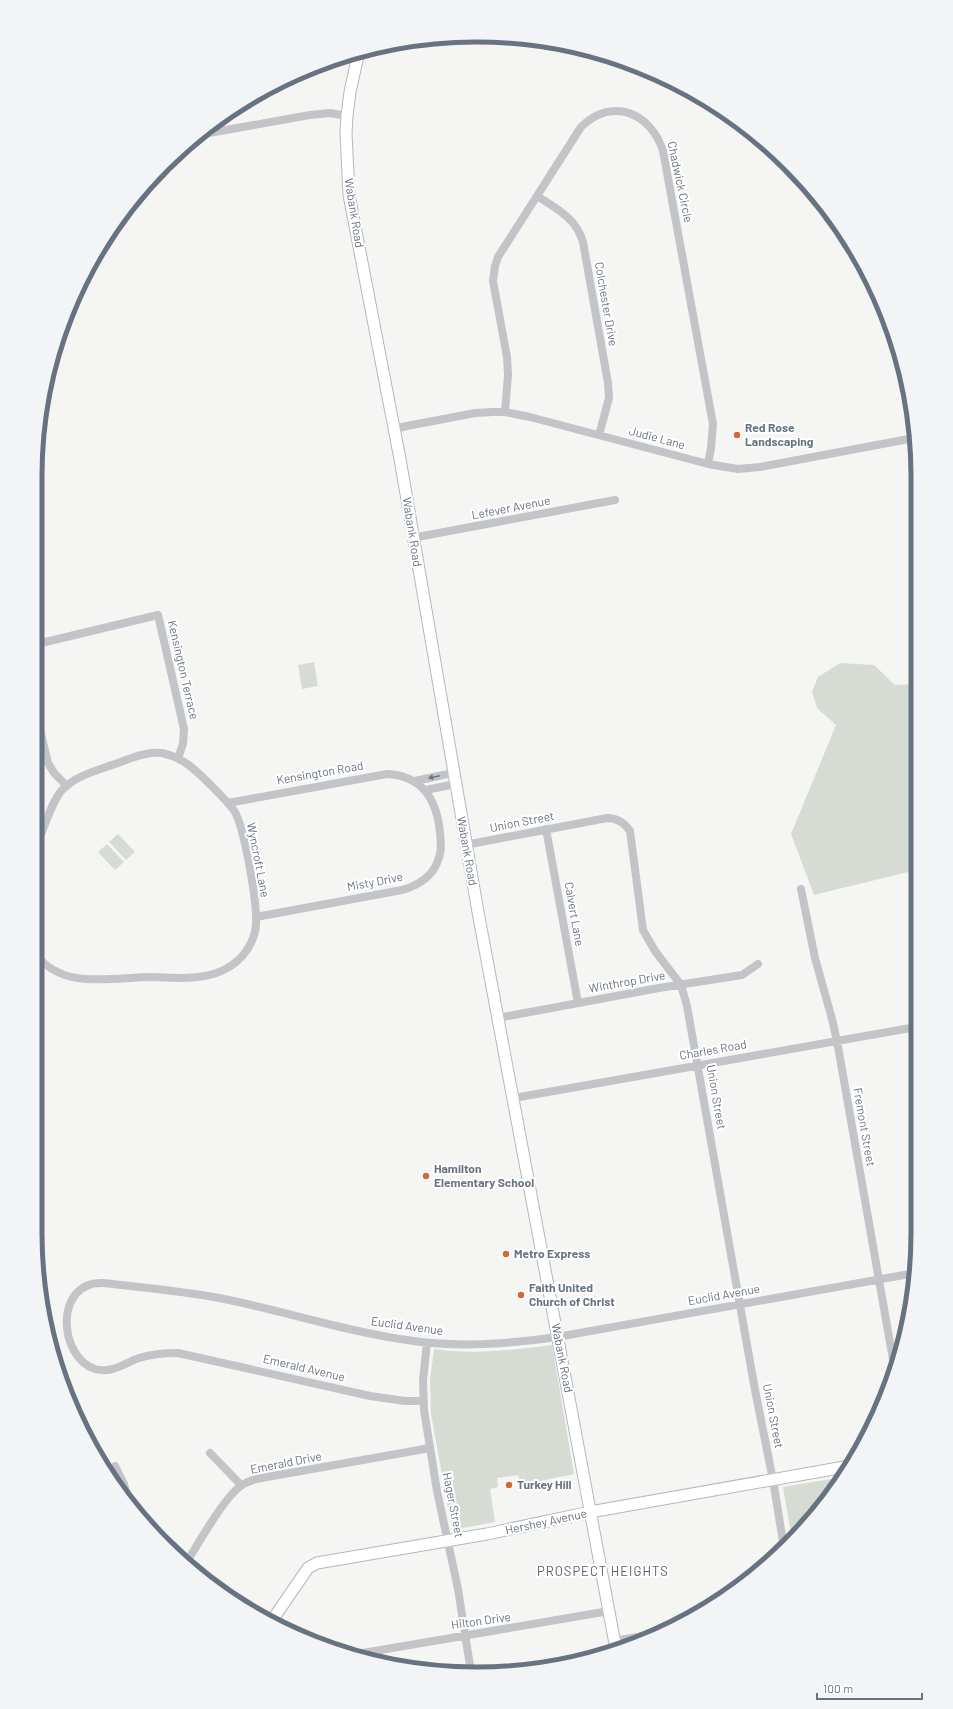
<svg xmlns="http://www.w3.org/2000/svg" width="953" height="1709" font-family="Barlow,sans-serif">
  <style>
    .green { fill: #d6dcd4 }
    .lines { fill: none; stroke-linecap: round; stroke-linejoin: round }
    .secondary-casing { stroke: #b4b8bc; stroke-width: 13 }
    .street { stroke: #c2c4c8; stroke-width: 8 }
    .secondary { stroke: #fff; stroke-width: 11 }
    .oneway { fill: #6c7785 }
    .poi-dot { fill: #d16837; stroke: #fff; stroke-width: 1.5 }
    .labels { text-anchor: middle; stroke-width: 4; stroke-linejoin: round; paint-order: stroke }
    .street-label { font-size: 12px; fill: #687381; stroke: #fff }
    .poi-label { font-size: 12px; font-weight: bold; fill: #687381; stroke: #fff; text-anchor: start }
    .neighbourhood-label { font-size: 13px; letter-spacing: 1px; fill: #555d66; stroke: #fff }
    .rim { fill: none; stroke: #687381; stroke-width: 5 }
  </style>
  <rect width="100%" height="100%" fill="#f5f6f3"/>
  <path class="green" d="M314 662 318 686 302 689 298 665Z
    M840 663 874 665 895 685 915 684 916 870 814 895 791 834 836 725 817 708 812 692 818 677Z
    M118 834 135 852 126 860 109 842Z
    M107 844 124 862 115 870 98 852Z
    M552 1345 574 1474 521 1485 518 1475 497 1478 498 1487 490 1489 495 1522 452 1530 431 1414 430 1380 434 1349C474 1355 513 1350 552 1345Z
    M842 1477 809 1523 792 1540 783 1487Z"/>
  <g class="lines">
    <g class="secondary-casing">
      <path id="secondary" d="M359 51 350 92 347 116 346 133 349 195 400 459 478 912 616 1649
        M271 1622 308 1568 317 1563 487 1534 590 1512 850 1466"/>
    </g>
    <path class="street" d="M198 135 310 115 330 113 347 116
      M537 196C557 209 576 218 583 242L608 383 609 398 599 435
      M505 412 508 375 507 357 493 281 495 266 498 257 581 127C612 96 651 113 663 151L713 424 711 448 708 464
      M394 429 407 426 475 413 493 412H505L530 417 708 464 738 469 760 467 914 438
      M412 538 615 500
      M37 644 158 615 184 729 183 744 178 758
      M37 718 48 763 54 773 67 786
      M415 781 453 773
      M426 790 455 784
      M228 803 387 774C423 776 437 800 440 833 441 844 442 853 437 863 431 878 416 886 402 890L256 917
      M546 829 578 1003
      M37 845C43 830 52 801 62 790 75 776 98 770 115 764 129 759 147 751 162 753 172 755 182 760 190 766 199 773 232 805 236 814 245 834 260 912 255 932 251 947 242 959 229 967 208 981 176 978 152 977 113 977 66 990 38 957
      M465 845 607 818C617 818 624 822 630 831L643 930 655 951 681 985 687 1006 755 1390 773 1480 784 1548
      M801 889 815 958 832 1019 837 1041 895 1371
      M916 913V917
      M498 1018 659 988 742 975 758 964
      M514 1098 916 1027
      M427 1343 423 1380 424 1410 437 1491 458 1589 471 1672
      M423 1401H405L370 1396 178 1353C165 1353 151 1354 139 1358 124 1363 112 1374 95 1369 58 1357 54 1281 103 1283 140 1287 178 1291 214 1297 279 1309 342 1331 407 1340 457 1348 507 1344 557 1337L915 1273
      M210 1453 241 1485
      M115 1466 124 1484 129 1504
      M186 1563C199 1543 224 1497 242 1485 246 1482 251 1481 256 1479L430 1448
      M614 1641 660 1633
      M358 1657 363 1653 609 1611"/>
    <use href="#secondary" class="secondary"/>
  </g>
  <defs><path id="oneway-solid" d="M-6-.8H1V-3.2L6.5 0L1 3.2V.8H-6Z"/></defs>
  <use class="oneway" href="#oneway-solid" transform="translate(434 777) rotate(168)"/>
  <g class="poi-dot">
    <circle cx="737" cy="435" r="4"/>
    <circle cx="426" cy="1176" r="4"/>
    <circle cx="506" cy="1254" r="4"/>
    <circle cx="521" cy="1295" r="4"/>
    <circle cx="509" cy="1485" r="4"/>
  </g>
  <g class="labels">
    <g class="street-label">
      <text transform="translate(680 182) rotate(78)" y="4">Chadwick Circle</text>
      <text transform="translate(354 213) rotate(81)" y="4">Wabank Road</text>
      <text transform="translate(606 304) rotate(80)" y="4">Colchester Drive</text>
      <text transform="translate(657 438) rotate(15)" y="4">Judie Lane</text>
      <text transform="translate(511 508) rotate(-11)" y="4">Lefever Avenue</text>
      <text transform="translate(412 532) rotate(81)" y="4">Wabank Road</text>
      <text transform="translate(183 670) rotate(77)" y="4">Kensington Terrace</text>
      <text transform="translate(320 773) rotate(-10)" y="4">Kensington Road</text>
      <text transform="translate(522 822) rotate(-11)" y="4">Union Street</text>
      <text transform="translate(467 851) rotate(80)" y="4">Wabank Road</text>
      <text transform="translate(258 860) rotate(79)" y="4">Wyncroft Lane</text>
      <text transform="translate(375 882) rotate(-11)" y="4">Misty Drive</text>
      <text transform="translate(574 914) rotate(80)" y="4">Calvert Lane</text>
      <text transform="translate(627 982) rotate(-10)" y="4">Winthrop Drive</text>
      <text transform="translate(713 1050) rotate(-10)" y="4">Charles Road</text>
      <text transform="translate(716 1097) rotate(80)" y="4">Union Street</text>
      <text transform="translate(864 1127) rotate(80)" y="4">Fremont Street</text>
      <text transform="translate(724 1295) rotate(-10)" y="4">Euclid Avenue</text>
      <text transform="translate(407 1326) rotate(8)" y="4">Euclid Avenue</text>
      <text transform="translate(562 1358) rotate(79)" y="4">Wabank Road</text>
      <text transform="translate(304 1368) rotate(13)" y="4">Emerald Avenue</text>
      <text transform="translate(773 1416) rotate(79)" y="4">Union Street</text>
      <text transform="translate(286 1463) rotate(-11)" y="4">Emerald Drive</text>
      <text transform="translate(453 1505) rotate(79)" y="4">Hager Street</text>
      <text transform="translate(546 1522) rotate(-12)" y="4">Hershey Avenue</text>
      <text transform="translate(481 1621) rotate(-8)" y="4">Hilton Drive</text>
    </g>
    <g class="poi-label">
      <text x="745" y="432">Red Rose<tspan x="745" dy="14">Landscaping</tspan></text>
      <text x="434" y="1173">Hamilton<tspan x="434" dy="14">Elementary School</tspan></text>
      <text x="514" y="1258">Metro Express</text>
      <text x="529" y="1292">Faith United<tspan x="529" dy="14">Church of Christ</tspan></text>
      <text x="517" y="1489">Turkey Hill</text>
    </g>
    <g class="neighbourhood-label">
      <text x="603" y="1576">PROSPECT HEIGHTS</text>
    </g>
  </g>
  <path d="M0 0H953V1709H0ZM476 42H477A434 434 0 0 1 911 476V1233A434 434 0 0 1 477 1667H476A434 434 0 0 1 42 1233V476A434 434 0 0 1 476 42Z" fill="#f3f4f5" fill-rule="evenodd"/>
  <path class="rim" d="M476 42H477A434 434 0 0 1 911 476V1233A434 434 0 0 1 477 1667H476A434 434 0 0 1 42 1233V476A434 434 0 0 1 476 42Z"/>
  <path d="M817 1693v6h105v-6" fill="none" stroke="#687381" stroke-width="2"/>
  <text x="823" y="1693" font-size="12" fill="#687381" stroke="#ffffff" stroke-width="3" paint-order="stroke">100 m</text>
</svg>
